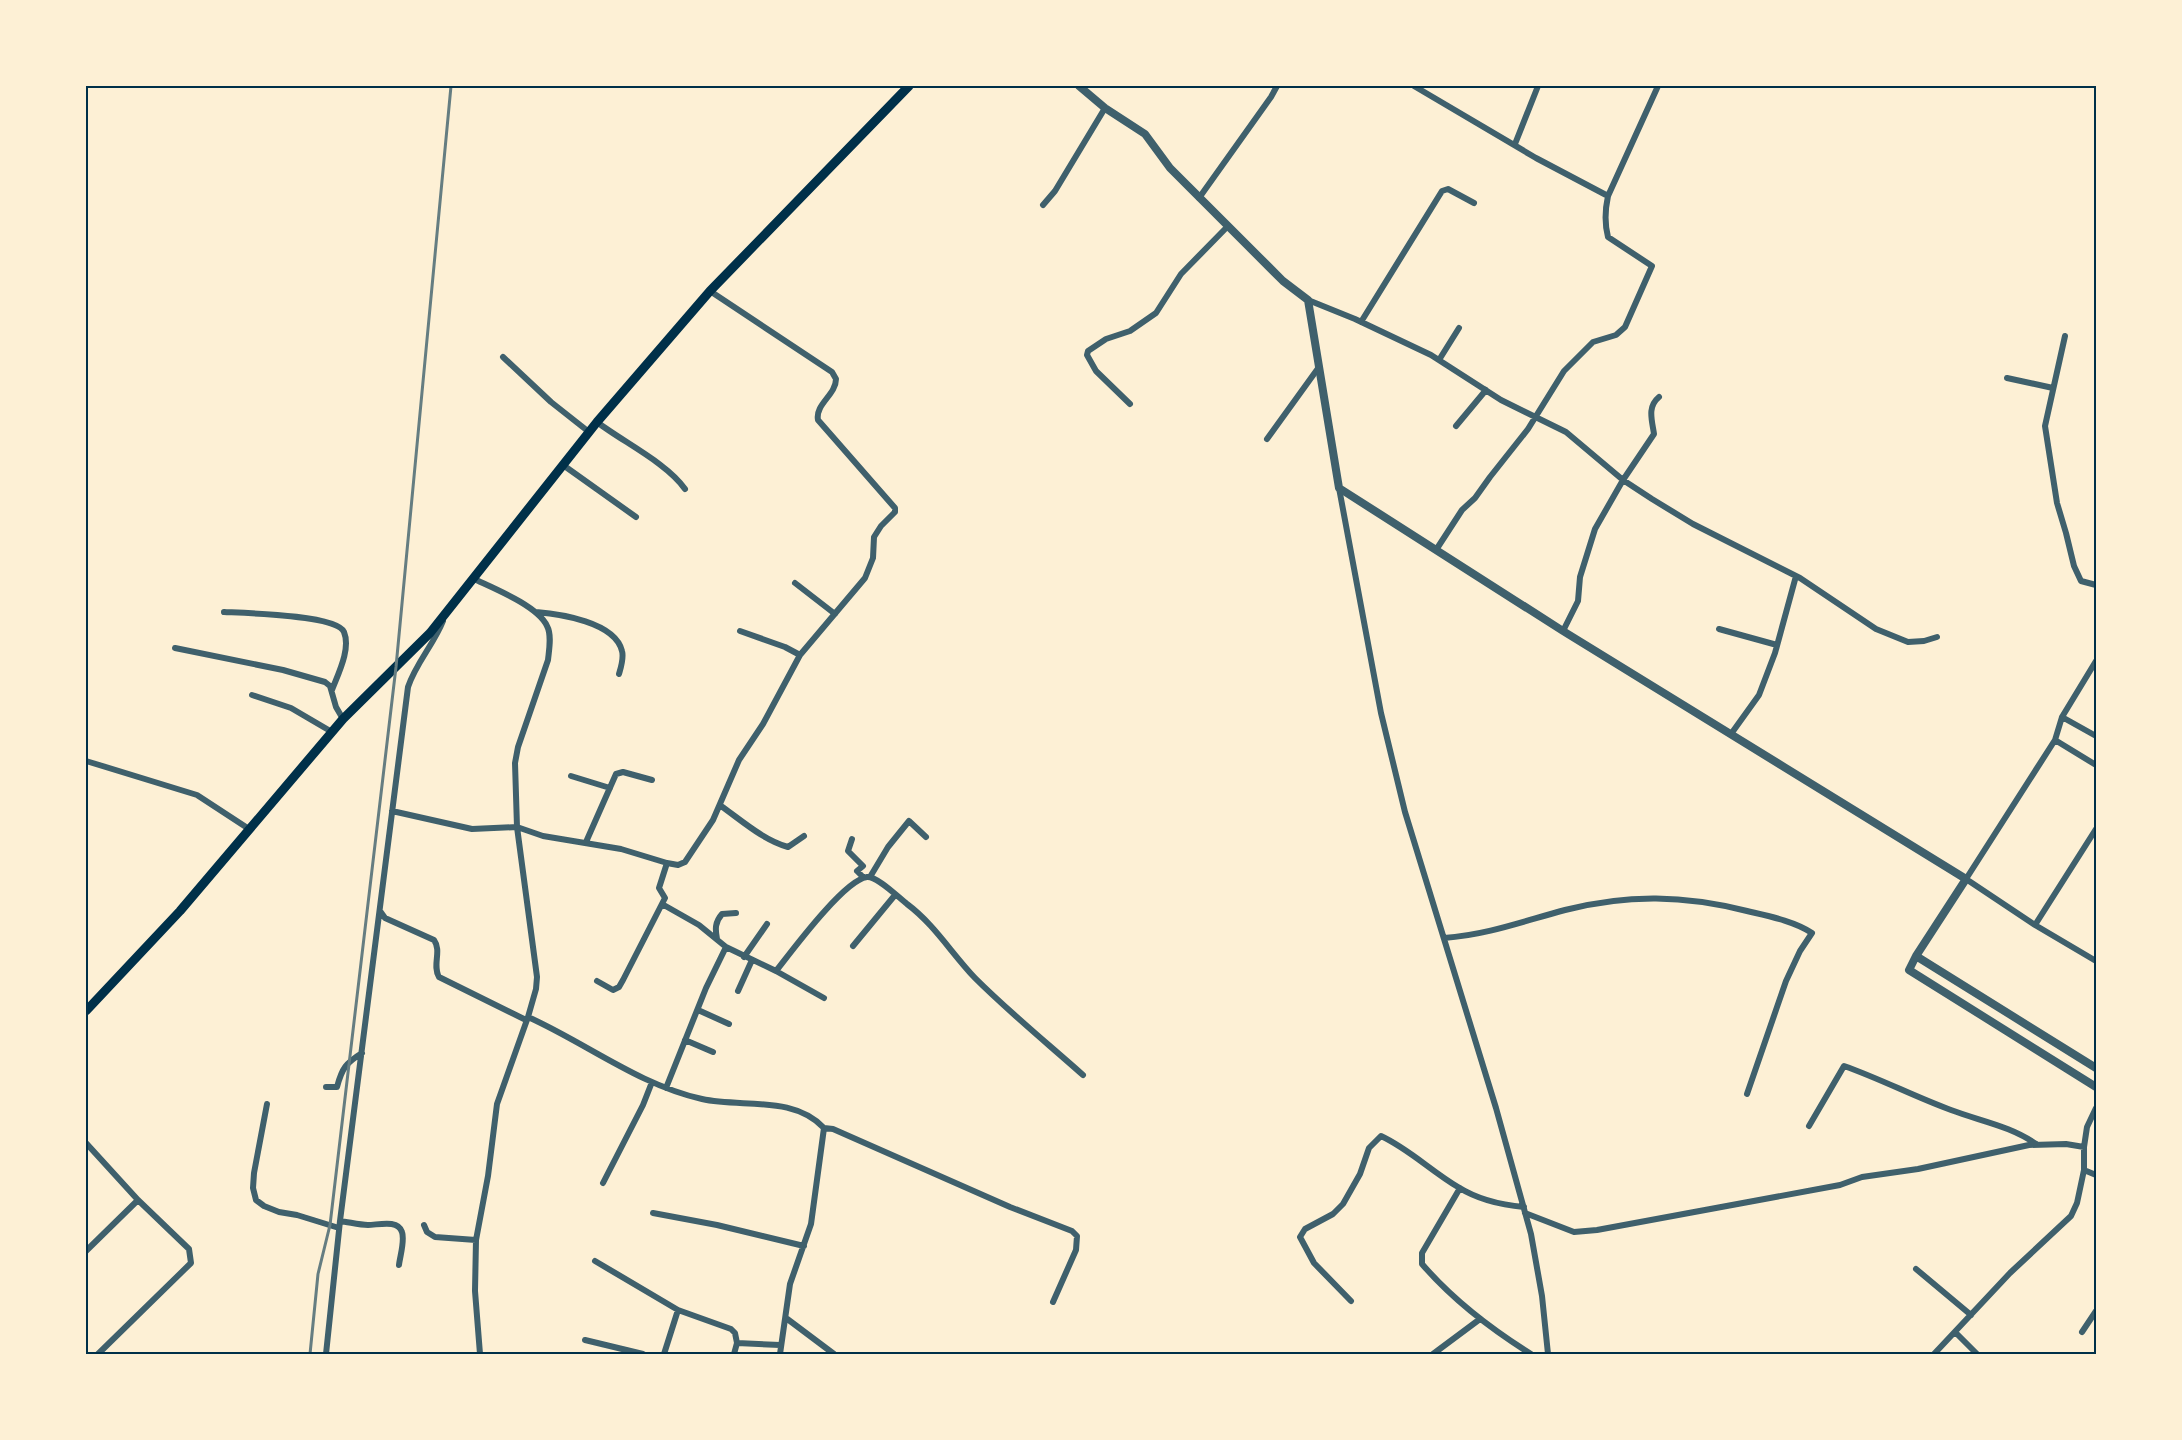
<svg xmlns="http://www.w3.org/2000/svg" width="2182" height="1440" font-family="'Nunito Sans',sans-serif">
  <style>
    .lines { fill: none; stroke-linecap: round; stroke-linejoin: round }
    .minor { stroke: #3f606c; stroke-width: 6 }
    .tertiary { stroke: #3f606c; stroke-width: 8 }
    .secondary { stroke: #003049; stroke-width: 9 }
    .rail { stroke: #657d81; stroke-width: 3 }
    .neatline { fill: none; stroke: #003049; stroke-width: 2 }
  </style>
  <rect width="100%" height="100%" fill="#fdf0d5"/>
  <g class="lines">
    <path class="minor" d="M1414 86 1536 158 1608 196
      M1515 144 1538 86
      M1199 198 1271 97 1277 86
      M1043 205 1055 191 1105 108
      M1308 300 1355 319 1431 355 1501 400 1566 432 1623 480 1652 499 1693 524 1800 578 1876 629 1908 642 1924 641 1937 637
      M1361 322 1442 191 1448 189 1474 203
      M2065 336 2045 426 2057 503 2066 533 2074 566 2081 581 2096 585
      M503 357 551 402 589 432
      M1439 360 1459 328
      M2007 378 2053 388
      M1130 404 1096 371 1087 355 1088 351 1106 339 1130 331 1156 313 1181 274 1228 226
      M597 422C623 442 667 463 685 489
      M1456 426 1486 390
      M1267 439 1319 367
      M563 465 636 517
      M1339 488 1381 713 1405 812 1496 1108 1531 1234 1542 1296 1548 1354
      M1436 550 1462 510 1475 498 1490 477 1528 429 1564 371 1593 342 1616 335 1625 327 1652 266 1608 237C1604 222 1605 210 1608 196L1658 86
      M474 579C493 588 538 606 547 626 552 635 549 650 548 660L518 747 515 763 517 827 537 977 536 989 528 1017 497 1104 488 1176 476 1240 475 1291 480 1354
      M795 583 835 614
      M224 612C244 613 337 615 344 632 351 649 338 674 332 690
      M536 612C560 614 615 622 622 651 624 658 621 667 619 674
      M1719 629 1777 645
      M740 631 785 647 800 655
      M1563 631 1578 601 1580 577 1595 529 1623 480 1654 434C1652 420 1647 407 1659 397
      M175 648 283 670 325 682 330 686 336 707 343 719
      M2096 661 2062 717 2055 740 1966 879 2035 925 2096 961
      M252 695 291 708 332 732
      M2062 717 2096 736
      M1731 734 1759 695 1775 653 1796 576
      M2055 740 2096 765
      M86 761 197 795 249 829
      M571 776 610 788
      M721 806C741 820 763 840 788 847L804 836
      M392 811 472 829 517 827 543 836 621 849 667 863 678 865 685 862 713 820 739 760 763 724 800 655 865 578 873 558 874 537 881 526 895 512V508L818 420C815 404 836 395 836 379L832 372 710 291
      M852 839 848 851 863 866 857 871 863 877
      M586 842 616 774 623 772 652 780
      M870 877 888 847 909 821 926 837
      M662 904 699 925 726 947 776 971C791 952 844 880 867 877 877 876 898 897 907 904 934 924 952 954 975 978 1009 1012 1047 1043 1083 1075
      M380 911 385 918 434 940C442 951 432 965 439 977L526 1020
      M2035 925 2096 829
      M1444 938C1487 935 1524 921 1565 910 1628 894 1684 895 1747 911 1768 916 1794 921 1812 933L1800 951 1786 981 1747 1094
      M717 939C715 929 715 922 722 914L736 913
      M853 946 895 895
      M744 957 767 924
      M776 971 824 998
      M597 981 613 990 619 987 623 980 665 898 659 888 667 863
      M738 991 752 960
      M698 1010 729 1024
      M528 1017C586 1043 639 1085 702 1099 742 1108 793 1095 824 1128L811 1224 790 1284 780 1354
      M685 1040 713 1052
      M326 1087H337C342 1068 346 1063 362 1053
      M666 1088 706 988 726 947
      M267 1104 254 1173 253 1188 256 1200 264 1206 279 1212 297 1215 339 1228
      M1809 1126 1844 1066C1881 1079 1915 1097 1951 1110 1980 1121 2011 1126 2036 1144
      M824 1128 833 1129 1010 1207 1072 1231 1077 1236 1076 1250 1053 1302
      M86 1143 138 1200 189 1249 191 1263 98 1354
      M2084 1170 2096 1175
      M603 1183 643 1105 652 1082
      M1460 1188 1422 1253V1264C1453 1300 1491 1329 1531 1354
      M653 1213 717 1225 804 1246
      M1525 1213 1574 1232 1597 1230 1840 1185 1862 1177 1918 1169 2029 1145 2066 1144 2084 1147
      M340 1221C349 1222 359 1225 368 1225 378 1225 398 1219 402 1232 405 1241 400 1256 399 1265
      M424 1225 427 1232 435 1237 476 1240
      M86 1251 138 1200
      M595 1261 678 1310 731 1329 735 1333 737 1343 780 1345
      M1916 1269 1971 1315
      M1351 1301 1314 1263 1300 1237 1305 1229 1333 1214 1343 1204 1360 1174 1369 1148 1381 1136C1409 1149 1431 1171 1458 1187 1477 1199 1501 1205 1524 1207
      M786 1318 834 1354
      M1955 1332 1977 1354
      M2082 1332 2096 1311
      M585 1340 643 1354
      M326 1354 340 1221 408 687C416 663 434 644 443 621
      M664 1354 678 1310
      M734 1354 737 1343
      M1433 1354 1480 1319
      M1934 1354 2010 1273 2071 1216 2077 1203 2084 1170V1147L2087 1127 2096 1108"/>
    <path class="tertiary" d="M1079 86 1105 108 1145 134 1170 168 1283 281 1308 300 1339 488 1563 631 1966 879 1916 956 1909 970 2096 1087
      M1916 956 2096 1068"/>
    <path class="secondary" d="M86 1011 180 911 343 719 430 633 597 422 710 291 909 86"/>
    <path class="rail" d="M310 1354 318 1274 330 1225 396 667 451 86"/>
  </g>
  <rect width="2182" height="1440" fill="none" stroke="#fdf0d5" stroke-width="174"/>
  <rect x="87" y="87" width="2008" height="1266" class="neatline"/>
</svg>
